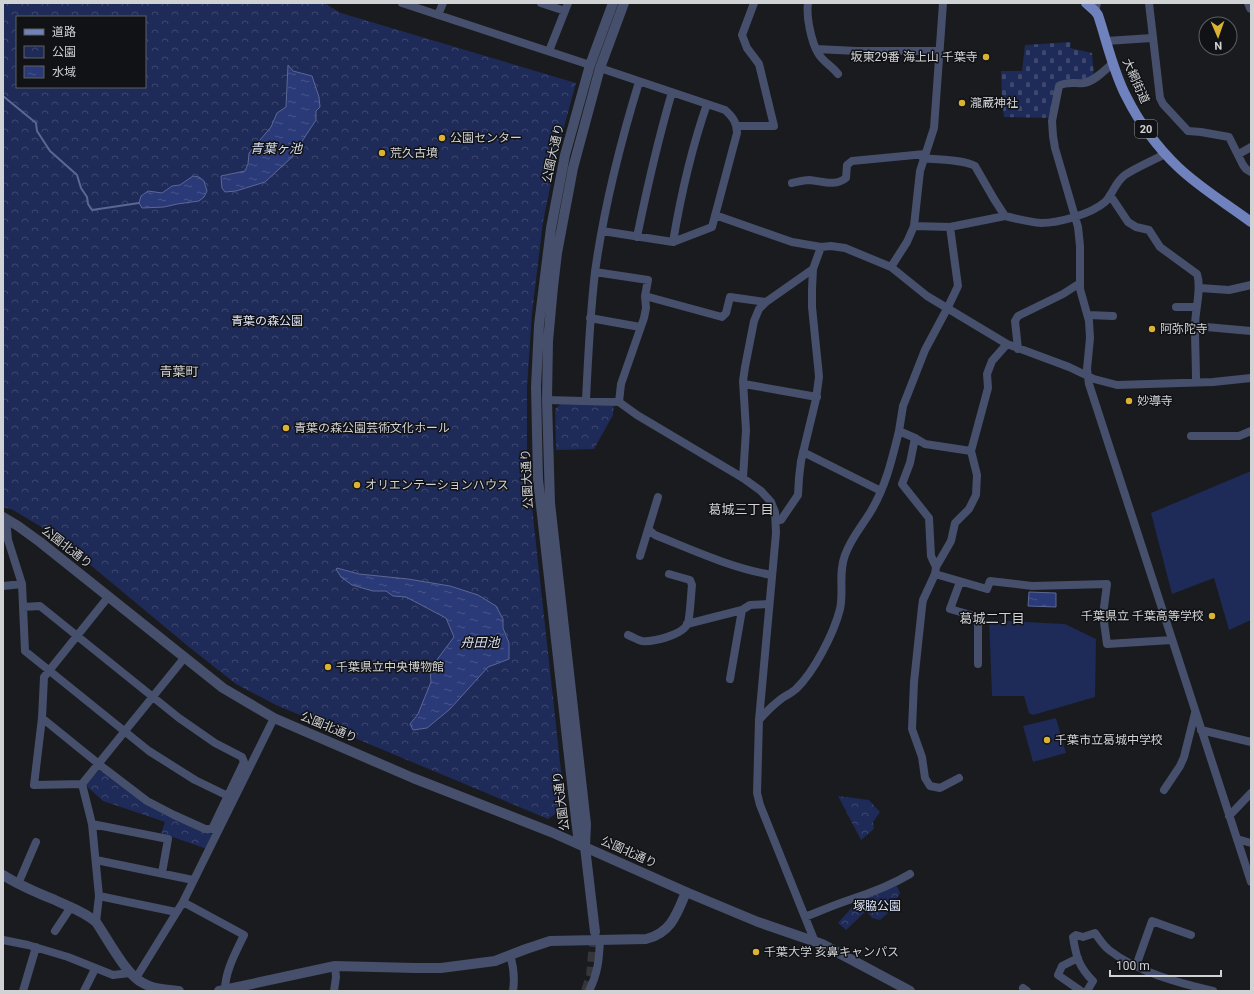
<svg xmlns="http://www.w3.org/2000/svg" width="1254" height="994" font-family="Roboto,'Noto Sans JP',sans-serif">
  <style>
    .cemetery { fill: url(#cemetery-stones) }
    .park { fill: url(#park-crowns); fill-rule: evenodd }
    .pitch { fill: #1e2a57 }
    .water { fill: url(#water-ripples); stroke: #5c6794 }
    .lines { fill: none; stroke-linecap: round; stroke-linejoin: round }
    .stream { stroke: #5c6794; stroke-width: 2 }
    .tertiary-tunnel { stroke: #353639; stroke-width: 10; stroke-dasharray: 10 5; stroke-linecap: butt }
    .minor { stroke: #464f6b; stroke-width: 8 }
    .tertiary { stroke: #464f6b; stroke-width: 10 }
    .primary { stroke: #6f82bd; stroke-width: 10 }
    .poi-dot { fill: #dbb233; stroke: #111215; stroke-width: 1.5 }
    .labels { text-anchor: middle; stroke-width: 3; stroke-linejoin: round; paint-order: stroke }
    .shield { fill: #111215; stroke: #97989b; stroke-width: 1 }
    .shield-label { font-size: 11px; font-weight: bold; fill: #d1d2d4 }
    .poi-label { font-size: 12px; fill: #d1d2d4; stroke: #111215; text-anchor: start }
    .street-label { font-size: 12px; fill: #d1d2d4; stroke: #111215 }
    .park-label { font-size: 12px; fill: #dde4f8; stroke: #111215 }
    .water-label { font-size: 13px; font-style: italic; fill: #d5dcf0; stroke: #111215 }
    .neighbourhood-label { font-size: 13px; fill: #d1d2d4; stroke: #111215 }
  </style>
  <defs>
    <pattern id="cemetery-stones" width="16" height="16" patternUnits="userSpaceOnUse"><rect width="16" height="16" fill="#1e2a57"/><path d="M2 7V4a2 2 0 0 1 4 0v3zM10 15v-3a2 2 0 0 1 4 0v3z" fill="#3e486e"/></pattern>
    <pattern id="park-crowns" width="20" height="18" patternUnits="userSpaceOnUse"><rect width="20" height="18" fill="#1e2a57"/><path d="M2 6a3 3 0 1 1 6 0M12 15a3 3 0 1 1 6 0" fill="none" stroke="#3e486e"/></pattern>
    <pattern id="water-ripples" width="26" height="14" patternUnits="userSpaceOnUse"><rect width="26" height="14" fill="#2a3978"/><path d="M2 4q2-2 4 0t4 0M15 11q2-2 4 0t4 0" fill="none" stroke="#48558a"/></pattern>
  </defs>
  <rect width="100%" height="100%" fill="#1a1b1e"/>
  <path class="cemetery" d="M1071 42 1070 48 1092 53 1094 76 1085 80 1062 81 1051 118 1004 117 1002 101 1001 71H1022L1025 45Z"/>
  <path class="park" d="M3 3H324L341 13 576 83 558 149 543 222 532 313 527 387V453L533 516 565 807 548 819 276 705 236 684 189 647 82 558 43 528 13 510 3 507ZM17 17H145V87H17Z
    M562 403H614L613 415 594 449 556 450 555 409Z
    M101 768 172 817 214 835 207 849 161 833 165 822 103 801 85 785Z
    M838 796 869 800 880 812 873 822 874 829 861 840Z
    M896 884 900 893 888 913 880 920 872 918 866 911 846 930 838 923 853 906V900Z"/>
  <path class="pitch" d="M1251 471V620L1229 630 1214 578 1172 594 1151 513Z
    M989 620 1065 624 1096 639 1095 697 1033 715 1029 713 1024 696H992Z
    M1056 718 1066 753 1033 762 1023 726Z"/>
  <path class="water" d="M288 65 293 71 312 76 319 97 320 107 316 111V120L291 158 265 182 236 191 225 192 222 188 221 176 245 171 248 164 249 153 271 127 277 113 286 107Z
    M193 176 199 177 204 181 207 191 204 197 199 201 177 204 164 207 142 208 139 203 141 196 148 191 162 193 172 186 180 185Z
    M337 568 359 574 408 579 450 586 478 595 496 606 503 619V628L509 643V659L488 667 450 709 427 728 413 730 410 724 418 714 431 682 430 669 454 637 446 618 406 597 393 596 386 591H373L352 585 341 577 336 569Z
    M1029 592 1056 593V607L1028 606Z"/>
  <g class="lines">
    <path class="stream" d="M3 96 36 123 37 131 50 151 77 175 81 188 87 197 88 204 92 210 139 203"/>
    <path class="tertiary-tunnel" d="M586 991 591 976 595 932"/>
    <path class="minor" d="M402 3 590 65
      M541 3 565 11
      M808 3C806 16 811 41 818 53 822 61 832 66 838 74
      M1149 3 1160 98 1163 104 1188 131 1201 132 1229 137 1243 165 1246 169 1251 172
      M1095 11 1097 3
      M438 15 443 3
      M1106 41 1152 38
      M816 49 857 51H939
      M549 51 568 3
      M1113 63C1105 70 1095 81 1084 83 1075 84 1067 81 1059 86L1052 121 1053 136 1055 148 1078 227 1080 246V289L1089 321 1090 338 1087 369 1089 384 1251 882
      M600 68 725 110C733 117 737 123 737 133L712 227 673 242 602 231
      M737 126H774L759 64 747 48 742 35 754 3
      M1239 154 1251 147
      M923 158C937 160 963 159 975 166L994 199 1005 216C1017 219 1029 222 1041 223 1059 223 1091 214 1105 202 1113 194 1115 182 1125 175 1137 167 1152 161 1165 154
      M792 183C798 182 803 180 809 180 822 181 835 187 846 178L847 165 852 161 925 154
      M1110 195 1128 222 1136 227 1149 230 1160 247 1197 274C1202 288 1195 310 1195 326 1195 345 1196 363 1196 382
      M715 215 792 242 821 247 831 246 845 248 891 267 927 296 1007 344 1069 367 1094 379 1117 385 1213 382 1251 378
      M914 226 950 227 1005 216
      M637 237C647 188 658 140 672 92
      M673 242C681 194 691 150 707 104
      M891 267 907 242 914 226 920 171 934 128 943 3
      M595 272 648 280 645 296 646 308 644 318 621 384 619 402
      M1200 288 1229 290 1251 285
      M645 296 722 317 726 313 730 297 766 302
      M1176 307H1196
      M1088 315 1113 316
      M590 318 640 327
      M1195 326 1251 331
      M1018 349 1015 321 1018 316 1063 294 1080 283
      M744 384 817 397
      M547 400 619 402 637 415 743 478 761 491 771 502 775 512 776 533 759 720 757 793 760 805 815 942
      M586 400C588 357 590 315 595 272 604 207 620 144 639 82
      M899 431 903 406 925 350 948 307 958 286 950 227
      M1191 436H1239L1251 431
      M915 438 910 463 902 484 929 518 931 556 936 567
      M803 452 881 491
      M743 478 746 430 743 381 745 367 754 321 759 309 766 302 813 269
      M6 519 8 540 22 584 25 651 149 751 195 780 228 796
      M776 520H781L798 495 799 478 801 461 816 399 819 377 818 366 812 307V289L813 269 821 247
      M649 530 655 535C693 550 731 568 772 575
      M640 556 658 497
      M935 574 987 589 990 581 1032 586 1107 584 1103 615 1107 644 1172 640
      M960 582 950 609 978 617V664
      M3 586 22 584
      M109 596 44 677 42 718 34 785 82 784 185 657
      M23 607 40 606 179 718 215 743 242 757 244 762 212 829H205L174 815 147 801 105 769 42 718
      M687 624 742 610 750 605 768 604
      M628 635C633 637 637 640 642 641 654 642 683 635 688 623 690 616 691 594 692 585L690 580 669 574
      M730 679 742 610
      M759 720C766 712 773 705 781 699 786 695 792 693 796 689 814 672 834 633 840 609 844 592 838 573 845 555 851 538 862 526 871 511 886 486 892 459 899 431L915 438 925 444 971 451
      M1201 730 1251 742
      M959 778 940 788 930 786 925 778 922 757 912 729 914 682 922 607 923 600 935 574 936 567 951 541 955 523 969 509 976 495 977 475 971 451 988 388 987 374 992 361 1007 344
      M82 784 92 824 99 896 96 922
      M1164 790 1180 766 1184 757 1195 713
      M1229 816 1251 793
      M92 824 168 839 162 873
      M1237 839 1251 843
      M96 860 193 880
      M18 884 36 842
      M99 896 176 912
      M183 902 244 935C236 952 225 971 225 990
      M805 917C820 911 834 905 849 900 871 893 890 886 910 874
      M55 931 71 907
      M3 940 28 945 68 957 113 975 130 973
      M510 955C514 968 515 978 513 991
      M1078 958 1062 966 1058 975 1081 991
      M1136 966 1152 921 1191 935
      M136 978 183 902 274 718
      M1023 988 1027 991
      M23 991 36 947
      M84 991 95 969
      M334 991 336 977 335 966
      M589 991C598 973 599 960 600 940
      M1087 991 1093 981C1079 967 1076 957 1073 937L1076 935 1083 937 1095 933C1099 939 1104 946 1109 950 1137 972 1179 983 1213 991"/>
    <path class="tertiary" d="M1249 3 1251 8
      M3 517 18 526 40 542 223 688 274 718 413 778 551 832 686 892 758 922 822 944 910 991
      M585 847 578 836 576 819 538 479 536 387 539 325 551 228 565 155 590 65 613 3
      M3 875C20 886 38 893 57 901 70 907 85 912 96 922 107 938 126 975 143 983 153 989 167 990 179 991
      M595 932 585 847 586 824 550 503 547 400 548 341 553 287 557 253 573 168 600 68 624 3
      M219 991 335 966 415 968H441L495 961 526 949 550 941 646 939C671 933 677 914 686 892"/>
    <path class="primary" d="M1086 3 1095 11 1098 15C1107 42 1113 71 1126 96 1139 122 1157 147 1178 167 1200 188 1227 204 1251 222"/>
  </g>
  <g class="poi-dot">
    <circle cx="986" cy="57" r="4"/>
    <circle cx="962" cy="103" r="4"/>
    <circle cx="442" cy="138" r="4"/>
    <circle cx="382" cy="153" r="4"/>
    <circle cx="1152" cy="329" r="4"/>
    <circle cx="1129" cy="401" r="4"/>
    <circle cx="286" cy="428" r="4"/>
    <circle cx="357" cy="485" r="4"/>
    <circle cx="1212" cy="616" r="4"/>
    <circle cx="328" cy="667" r="4"/>
    <circle cx="1047" cy="740" r="4"/>
    <circle cx="756" cy="952" r="4"/>
  </g>
  <g class="labels">
    <rect class="shield" x="1135" y="120" width="22" height="18" rx="3"/>
    <g class="shield-label">
      <text x="1146" y="133">20</text>
    </g>
    <g class="poi-label">
      <text x="978" y="61" text-anchor="end">坂東29番 海上山 千葉寺</text>
      <text x="970" y="107">瀧蔵神社</text>
      <text x="450" y="142">公園センター</text>
      <text x="390" y="157">荒久古墳</text>
      <text x="1160" y="333">阿弥陀寺</text>
      <text x="1137" y="405">妙導寺</text>
      <text x="294" y="432">青葉の森公園芸術文化ホール</text>
      <text x="365" y="489">オリエンテーションハウス</text>
      <text x="1204" y="620" text-anchor="end">千葉県立 千葉高等学校</text>
      <text x="336" y="671">千葉県立中央博物館</text>
      <text x="1055" y="744">千葉市立葛城中学校</text>
      <text x="764" y="956">千葉大学 亥鼻キャンパス</text>
    </g>
    <g class="street-label">
      <text transform="translate(1136 81) rotate(66)" y="4">大網街道</text>
      <text transform="translate(553 153) rotate(-77)" y="4">公園大通り</text>
      <text transform="translate(527 479) rotate(-93)" y="4">公園大通り</text>
      <text transform="translate(67 547) rotate(38)" y="4">公園北通り</text>
      <text transform="translate(329 727) rotate(23)" y="4">公園北通り</text>
      <text transform="translate(561 801) rotate(-97)" y="4">公園大通り</text>
      <text transform="translate(629 852) rotate(24)" y="4">公園北通り</text>
    </g>
    <g class="park-label">
      <text x="267" y="325">青葉の森公園</text>
      <text x="877" y="910">塚脇公園</text>
    </g>
    <g class="water-label">
      <text x="276" y="153">青葉ヶ池</text>
      <text x="480" y="647">舟田池</text>
    </g>
    <g class="neighbourhood-label">
      <text x="179" y="376">青葉町</text>
      <text x="741" y="514">葛城三丁目</text>
      <text x="992" y="623">葛城二丁目</text>
    </g>
  </g>
  <rect width="1254" height="994" fill="none" stroke="#d1d2d4" stroke-width="8"/>
  <rect x="16" y="16" width="130" height="72" fill="#111215" stroke="#5e5f61"/>
  <rect x="24" y="29" width="20" height="6" fill="#6f82bd" stroke="#5e5f61"/>
  <text x="52" y="36" font-size="12" fill="#d1d2d4">道路</text>
  <rect x="24" y="46" width="20" height="12" fill="url(#park-crowns)" stroke="#5e5f61"/>
  <text x="52" y="56" font-size="12" fill="#d1d2d4">公園</text>
  <rect x="24" y="66" width="20" height="12" fill="url(#water-ripples)" stroke="#5e5f61"/>
  <text x="52" y="76" font-size="12" fill="#d1d2d4">水域</text>
  <g transform="translate(1218 36) rotate(178)"><circle r="19" fill="#111215" stroke="#5e5f61"/>
  <path d="M0-3L7 15L0 10L-7 15Z" fill="#dbb233"/>
  <text y="-6" font-size="11" font-weight="bold" text-anchor="middle" fill="#d1d2d4">N</text>
  </g>
  <path d="M1110 970v6h111v-6" fill="none" stroke="#d1d2d4" stroke-width="2"/>
  <text x="1116" y="970" font-size="12" fill="#d1d2d4" stroke="#111215" stroke-width="3" paint-order="stroke">100 m</text>
</svg>
